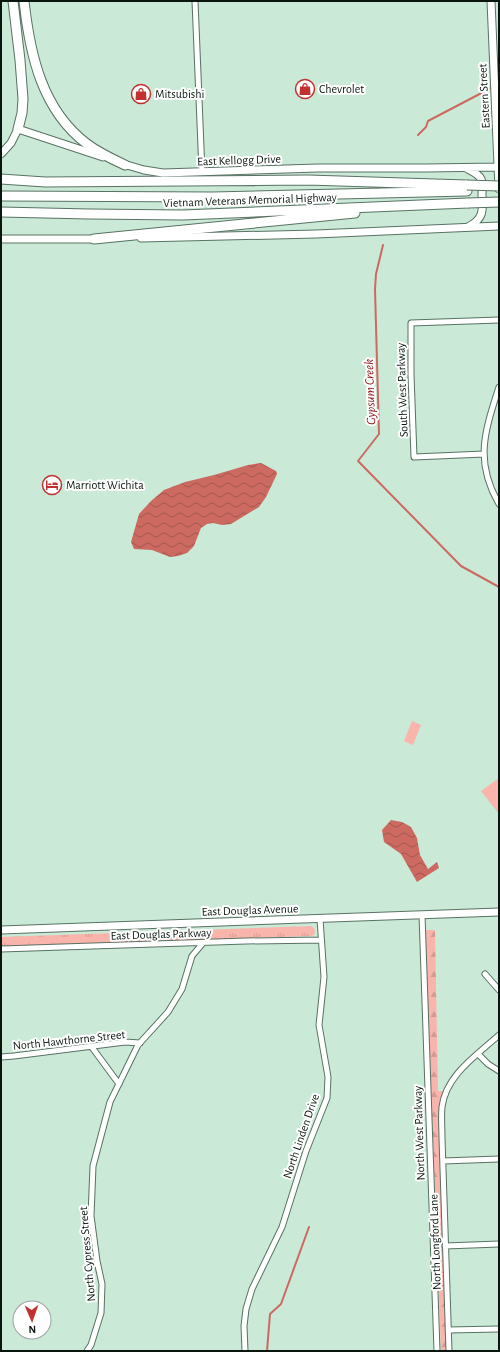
<svg xmlns="http://www.w3.org/2000/svg" width="500" height="1352" font-family="'Alegreya Sans',sans-serif">
  <style>
    .grass { fill: url(#grass-tufts) }
    .forest { fill: url(#forest-firs) }
    .park { fill: #f9b4ac }
    .water { fill: url(#water-waves) }
    .lines { fill: none; stroke-linecap: round; stroke-linejoin: round }
    .stream { stroke: #cc6a61; stroke-width: 2 }
    .street-casing { stroke: #587263; stroke-width: 7 }
    .secondary-casing { stroke: #587263; stroke-width: 9 }
    .highway-casing { stroke: #587263; stroke-width: 11 }
    .street { stroke: #fff; stroke-width: 5 }
    .secondary { stroke: #fff; stroke-width: 7 }
    .highway { stroke: #fff; stroke-width: 9 }
    .highway-bridge-casing { stroke: #587263; stroke-width: 11; stroke-linecap: butt }
    .highway-bridge { stroke: #fff; stroke-width: 9 }
    .labels { text-anchor: middle; stroke-width: 4; stroke-linejoin: round; paint-order: stroke }
    .poi-label { font-size: 12px; fill: #0a150f; stroke: #fff; text-anchor: start }
    .street-label { font-size: 12px; fill: #0a150f; stroke: #fff }
    .water-label { font-size: 13px; font-style: italic; fill: #8f1517; stroke: #fff }
  </style>
  <defs>
    <pattern id="grass-tufts" width="24" height="20" patternUnits="userSpaceOnUse"><rect width="24" height="20" fill="#f9b4ac"/><path d="M3 7l-1-3M5 7V3M7 7l1-3M15 17l-1-3M17 17v-4M19 17l1-3" fill="none" stroke="#d49a93"/></pattern>
    <pattern id="forest-firs" width="22" height="20" patternUnits="userSpaceOnUse"><rect width="22" height="20" fill="#f9b4ac"/><path d="M5 1l3.5 6h-7zM16 11l3.5 6h-7z" fill="#d49a93"/></pattern>
    <pattern id="water-waves" width="16" height="10" patternUnits="userSpaceOnUse"><rect width="16" height="10" fill="#cc6a61"/><path d="M0 5q4-4 8 0t8 0" fill="none" stroke="#a4564e"/></pattern>
  </defs>
  <rect width="100%" height="100%" fill="#cbe9d7"/>
  <path class="grass" d="M311 926 314 928 315 931 314 935 311 936 1 947V937Z"/>
  <path class="forest" d="M425 930H435L438 1091H443L439 1108 446 1351H441Z"/>
  <path class="park" d="M412 721 421 725 413 745 404 741Z
    M499 778V814L481 791Z"/>
  <path class="water" d="M261 463 276 471 277 474 266 497 259 507 231 524 222 525 213 523 207 524 201 528 194 546 187 553 178 556 170 557 152 550 134 549 131 542 139 514 151 501 164 490 185 482 214 475 248 465Z
    M391 820 402 822 411 827 417 838 420 855 428 869 437 862 439 868 417 882 401 854 384 842 382 830Z"/>
  <g class="lines">
    <path class="stream" d="M418 135 426 127 428 121 493 87
      M383 245 376 274 375 289 379 434 358 461 461 566 499 587
      M267 1351 270 1314 281 1304 309 1227"/>
    <g class="street-casing">
      <path id="street" d="M195 1 202 172
        M499 387C485 431 474 461 499 504
        M484 454 414 457 411 375V323L499 320
        M422 915 437 1351
        M1 949 246 941 321 940
        M485 974 499 990
        M91 1046 119 1084
        M478 1054 488 1064 499 1071
        M1 1057 14 1056 125 1042 140 1043
        M443 1161 499 1159
        M445 1246 499 1244
        M448 1330 499 1329
        M87 1351 91 1345 101 1313 102 1284 97 1261 91 1216 93 1166 110 1102 138 1045 168 1012 182 989 192 956 203 943
        M245 1351 244 1326 246 1309 252 1289 282 1227 306 1151 327 1098 328 1077 319 1025 324 977 320 919
        M449 1351 442 1138C442 1128 441 1117 442 1107 446 1075 477 1055 499 1035"/>
    </g>
    <g class="secondary-casing">
      <path id="secondary" d="M491 1 499 189
        M1 154 11 143 18 129 103 157
        M120 163 144 170 163 173 318 168H426L499 167
        M466 168C471 171 478 173 481 179 483 184 482 190 482 195 483 210 484 219 468 227
        M141 238 316 234 499 226
        M1 239H99
        M1 930 499 912"/>
    </g>
    <g class="highway-casing">
      <path id="highway" d="M13 1 20 60 23 99 22 113 18 129
        M24 1C30 55 42 110 87 144 99 153 112 159 125 165
        M1 179 45 182 308 180 467 185
        M1 196 213 197 467 191
        M1 212 89 214 183 215 468 203
        M94 239 355 213"/>
    </g>
    <use href="#street" class="street"/>
    <use href="#secondary" class="secondary"/>
    <use href="#highway" class="highway"/>
    <g class="highway-bridge-casing">
      <path id="highway-bridge" d="M467 185 499 186
        M468 203 499 202"/>
    </g>
    <use href="#highway-bridge" class="highway-bridge"/>
  </g>
  <defs>
    <g id="shop-ring" transform="scale(1)"><circle r="9.5" fill="#fff" stroke="#c1322f" stroke-width="1.5"/><path d="M-5-2.5h2.3a2.7 3.5 0 0 1 5.4 0H5L5.5 6h-11ZM-1.5-2.5h3a1.5 2.3 0 0 0-3 0Z" fill="#c1322f"/></g>
    <g id="hotel-ring" transform="scale(1)"><circle r="9.5" fill="#fff" stroke="#c1322f" stroke-width="1.5"/><path d="M-6-4.5h1.5V1H6V5H4.5V3h-9V5H-6ZM-4 0a1.8 1.8 0 1 1 3.6 0ZM.5 0V-2.5h3Q6-2.5 6 0Z" fill="#c1322f"/></g>
  </defs>
  <g fill-rule="evenodd">
    <use href="#shop-ring" x="305" y="89"/>
    <use href="#shop-ring" x="141" y="94"/>
    <use href="#hotel-ring" x="52" y="485"/>
  </g>
  <g class="labels">
    <g class="poi-label">
      <text x="319" y="93">Chevrolet</text>
      <text x="155" y="98">Mitsubishi</text>
      <text x="66" y="489">Marriott Wichita</text>
    </g>
    <g class="street-label">
      <text transform="translate(484 96) rotate(-93)" y="4">Eastern Street</text>
      <text transform="translate(239 160) rotate(-2)" y="4">East Kellogg Drive</text>
      <text transform="translate(250 200) rotate(-2)" y="4">Vietnam Veterans Memorial Highway</text>
      <text transform="translate(402 390) rotate(-92)" y="4">South West Parkway</text>
      <text transform="translate(250 910) rotate(-2)" y="4">East Douglas Avenue</text>
      <text transform="translate(161 934) rotate(-2)" y="4">East Douglas Parkway</text>
      <text transform="translate(69 1040) rotate(-6)" y="4">North Hawthorne Street</text>
      <text transform="translate(419 1133) rotate(-92)" y="4">North West Parkway</text>
      <text transform="translate(301 1136) rotate(-71)" y="4">North Linden Drive</text>
      <text transform="translate(435 1242) rotate(-92)" y="4">North Longford Lane</text>
      <text transform="translate(87 1254) rotate(-95)" y="4">North Cypress Street</text>
    </g>
    <g class="water-label">
      <text transform="translate(369 392) rotate(-92)" y="5">Gypsum Creek</text>
    </g>
  </g>
  <rect width="500" height="1352" fill="none" stroke="#0a150f" stroke-width="4"/>
  <g transform="translate(32 1320) rotate(178)"><circle r="19" fill="#ffffff" stroke="#9da19f"/>
  <path d="M0-3L7 15L0 10L-7 15Z" fill="#c1322f"/>
  <text y="-6" font-size="11" font-weight="bold" text-anchor="middle" fill="#0a150f">N</text>
  </g>
</svg>
